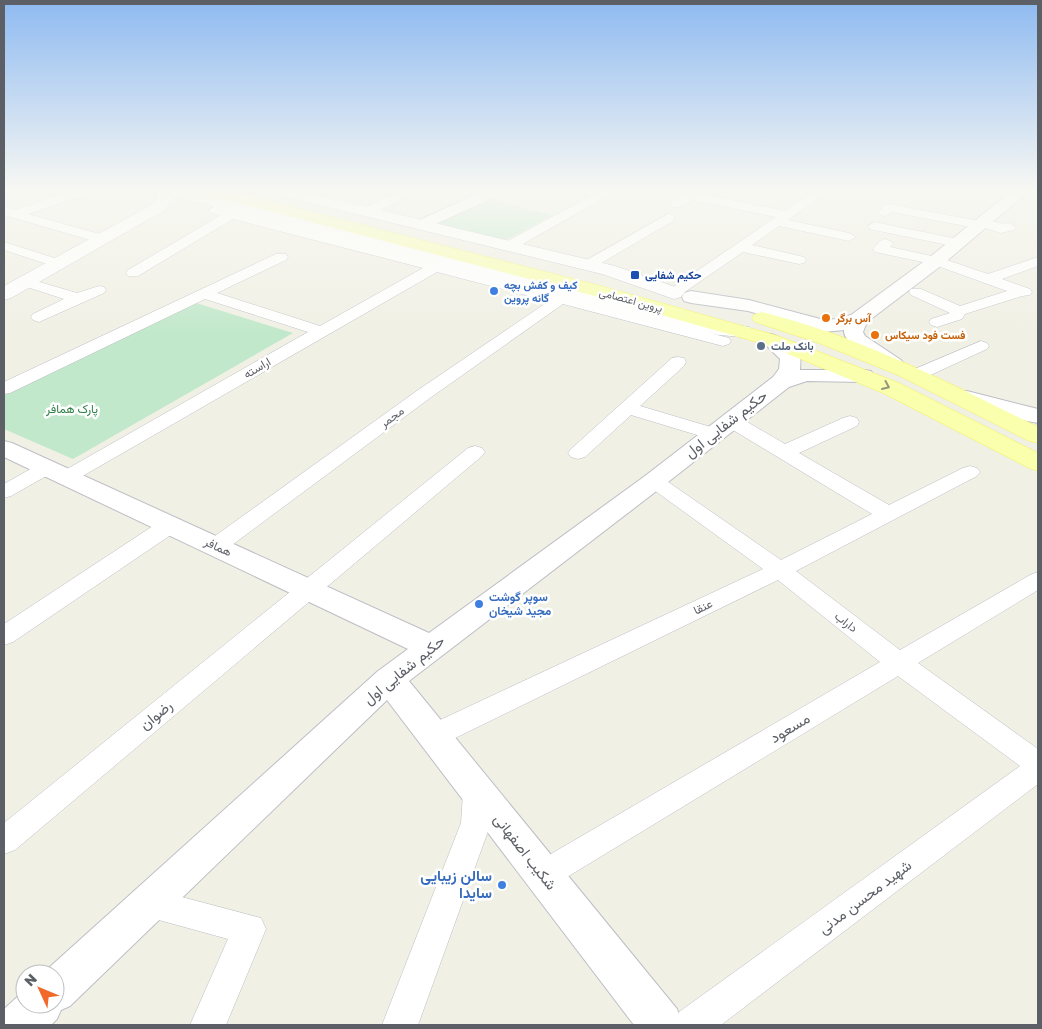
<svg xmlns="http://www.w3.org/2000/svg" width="1042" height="1029" font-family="'Golos Text',Vazirmatn,sans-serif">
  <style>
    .green { fill: #c1e8ca }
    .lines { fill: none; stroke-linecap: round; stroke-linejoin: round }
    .minor-casing { stroke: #bdbec5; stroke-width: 1 }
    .tertiary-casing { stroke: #bdbec5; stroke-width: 2 }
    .secondary-casing { stroke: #c0c1c9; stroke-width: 1 }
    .primary-casing { stroke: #f7f057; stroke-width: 1 }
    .minor { fill: #fff; fill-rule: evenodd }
    .tertiary { fill: #fff; fill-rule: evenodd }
    .secondary { fill: #fff; fill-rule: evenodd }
    .primary { fill: #f9ffac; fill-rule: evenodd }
    .oneway { stroke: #94977f }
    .transit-dot { fill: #1a4fb4; stroke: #fff; stroke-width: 2 }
    .shop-dot { fill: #3f7fe0; stroke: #fff; stroke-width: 2 }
    .food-dot { fill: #e8710a; stroke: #fff; stroke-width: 2 }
    .service-dot { fill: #5c6f8a; stroke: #fff; stroke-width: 2 }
    .labels { text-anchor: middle; stroke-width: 5; stroke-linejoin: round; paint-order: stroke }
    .far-transit-label { font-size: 11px; font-weight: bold; fill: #164399; stroke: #fff; text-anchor: start }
    .far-shop-label { font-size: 11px; font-weight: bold; fill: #366cbe; stroke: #fff; text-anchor: start }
    .far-street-label { font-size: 11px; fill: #5d5f67; stroke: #fff }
    .far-food-label { font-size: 11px; font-weight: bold; fill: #c56008; stroke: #fff; text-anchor: start }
    .far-service-label { font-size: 11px; font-weight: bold; fill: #4e5e75; stroke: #fff; text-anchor: start }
    .street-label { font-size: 12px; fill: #5d5f67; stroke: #fff }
    .park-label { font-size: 12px; fill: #308248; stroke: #fff }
    .shop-label { font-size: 12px; font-weight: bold; fill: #366cbe; stroke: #fff; text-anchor: start }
    .near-street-label { font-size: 15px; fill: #5d5f67; stroke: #fff }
    .near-shop-label { font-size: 15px; font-weight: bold; fill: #366cbe; stroke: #fff; text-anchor: end }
  </style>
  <rect width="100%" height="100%" fill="#f0f0e5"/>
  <path class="green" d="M489 199 553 215 504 241 438 223Z
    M193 302 293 333 73 459 4 429V394Z"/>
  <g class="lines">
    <g class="minor-casing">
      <path id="minor" d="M74 190 90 191 88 194 28 214 107 236 109 239 107 242H97L4 215V207L15 210Z
        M403 190H420L370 215H362L360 212 362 209Z
        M470 190H491L497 194 491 198 472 193Z
        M602 190H618L514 249 509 250 502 246 504 243Z
        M692 190H707L702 194 785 211 815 190H829L788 220 849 233 856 237 849 241 779 226 752 245 804 257 806 260 804 263 799 264 743 252 679 296H669L667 293 669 290 776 217 693 200 680 207H672L670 204 672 201Z
        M850 190H873C867 198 860 195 852 193Z
        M889 204 979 221C989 217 998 226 1009 223L1016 227 1014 230 1001 233 985 228 981 229 892 212 885 216 881 215 879 212 885 205Z
        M215 206 433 262 440 260 445 261 446 265 558 294 567 291 572 292 574 295 573 298 729 338 731 341 729 344 723 346 563 304 430 398 224 551 216 553 208 551 205 546 208 541 418 390 549 301 437 272 74 481 67 483 60 481 57 477 60 473 308 332 205 299 10 393 4 394V382L276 254H286L288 257 286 260 217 293 320 326 423 268 233 219 138 276H128L126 273 128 270 221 215 211 213 209 210Z
        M668 214 673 215 674 218 673 221 593 268H583L581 265 583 262Z
        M874 222 958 239 965 243 958 247 869 229 868 226Z
        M886 239 893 243 890 247 941 258 988 274 1038 257V266L1002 279 1030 289 1032 292 1030 295 1022 296 965 314 962 319 937 327 931 325 929 322 931 319 950 313 911 295 909 292 911 289H921L960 306 1007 291 932 264 875 252 873 249C877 244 880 240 886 239Z
        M4 242 64 261 66 264 59 268 4 250Z
        M26 278 77 293 99 286 104 287 106 290 104 293 39 322 33 320 31 317 33 314 64 299 21 285 19 282 21 279Z
        M981 341 987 343 989 346 987 349 922 379 916 380 910 379 907 375 910 371Z
        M678 357 684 358 686 362 684 366 640 406 721 430 723 434 721 438 714 440 707 438 631 415 585 457 578 459 571 457 568 453 571 449 672 358Z
        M730 414 737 416 785 444 843 418 850 416 857 418 859 422 857 426 799 453 889 505 963 468 970 466 977 468 980 472 977 476 796 571 900 650 1030 575 1038 572V590L918 663 1038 749V784L721 1025H674L679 1012 1020 766 898 676 554 885 543 889 532 885 527 875 532 865 880 662 778 580 443 744 433 747 423 744 419 736 423 728 763 569 647 485 644 481 647 477 654 475 661 477 781 560 872 514 723 424 721 420 723 416Z
        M475 446 482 448 485 452 482 456 15 850 4 854V823L468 448Z
        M48 461 55 463 58 467 55 471 11 496 4 498V484L41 463Z
        M170 518 178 520 181 525 178 530 13 642 4 645V624L162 520Z
        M478 781 488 784 493 793 491 823 418 1025H382L461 823 463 793 468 784Z
        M148 888 261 918 266 929 226 1025H190L228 939 137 914 132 903 137 892Z"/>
    </g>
    <g class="tertiary-casing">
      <path id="tertiary" d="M486 190H506L504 193 427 228H415L413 225 415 222Z
        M1013 190H1030L942 265 867 322 863 332 865 336 901 360 904 364 901 368C900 369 895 370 894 370 880 370 842 343 844 330L824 332 748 311 691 303 684 301 682 297 684 293 691 291 749 300 824 320 837 319 851 315 930 257Z
        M771 334C779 336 798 349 800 357 801 361 800 367 800 370H863L871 371 874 376 871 381 863 382 807 381 789 387 663 486 409 681 677 1009 683 1025H634L387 700 70 1006 61 1010 57 1019 51 1025H4V1009L25 990V1004H55V974H42L378 671 408 649 4 457V441L12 443 429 633 645 476 773 377 779 369 780 359 761 340 764 336Z
        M967 391 1038 409V423C1022 420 964 410 956 398L959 393Z"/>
    </g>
    <g class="secondary-casing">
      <path id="secondary" d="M155 190H189L577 288 699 321 749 327 752 331 749 335 742 337 698 333 563 296 174 196 165 210 11 298 4 300V286L153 204 159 197Z
        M268 190H296L615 266 681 289 684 293 681 297 674 299 602 274 270 193Z"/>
    </g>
    <g class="primary-casing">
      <path id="primary" d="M198 190H225L601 286 778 336 899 383 1038 453V471L1029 468 883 393 764 344 587 294 200 193Z
        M762 312C859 336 949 383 1038 427V443L1029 441 898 375 819 343 755 322 752 318 755 314Z"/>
    </g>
    <use href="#minor" class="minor"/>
    <use href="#tertiary" class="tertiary"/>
    <use href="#secondary" class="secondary"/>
    <use href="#primary" class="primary"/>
  </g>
  <defs><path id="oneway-chevron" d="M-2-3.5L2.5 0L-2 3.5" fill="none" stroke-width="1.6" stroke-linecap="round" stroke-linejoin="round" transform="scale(1.25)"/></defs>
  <use class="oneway" href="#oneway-chevron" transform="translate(886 386) rotate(24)"/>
  <linearGradient id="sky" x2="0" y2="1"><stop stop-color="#8ebaf1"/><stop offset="0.57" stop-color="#f8f8f3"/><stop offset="1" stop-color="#f8f8f3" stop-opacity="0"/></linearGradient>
  <rect width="1042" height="334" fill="url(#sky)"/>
  <rect class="transit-dot" x="630" y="270" width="10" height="10" rx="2.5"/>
  <g class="shop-dot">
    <circle cx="494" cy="291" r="5"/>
    <circle cx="479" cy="604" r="5"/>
    <circle cx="502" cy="885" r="5"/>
  </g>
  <g class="food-dot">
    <circle cx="826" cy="318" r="5"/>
    <circle cx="875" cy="335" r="5"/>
  </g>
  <circle class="service-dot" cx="761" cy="346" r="5"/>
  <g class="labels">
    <g class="far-transit-label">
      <text x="645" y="279">حکیم شفایی</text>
    </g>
    <g class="far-shop-label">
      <text x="504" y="289">کیف و کفش بچه<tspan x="504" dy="13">گانه پروین</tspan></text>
    </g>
    <g class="far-street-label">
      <text transform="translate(631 300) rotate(15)" y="4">پروین اعتصامی</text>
    </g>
    <g class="far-food-label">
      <text x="836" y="322">آس برگر</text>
      <text x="885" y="339">فست فود سیکاس</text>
    </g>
    <g class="far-service-label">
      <text x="771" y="350">بانک ملت</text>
    </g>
    <g class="street-label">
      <text transform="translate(257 368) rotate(-30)" y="4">اراسته</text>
      <text transform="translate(392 417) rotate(-36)" y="4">مجمر</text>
      <text transform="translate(218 547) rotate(25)" y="4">همافر</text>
      <text transform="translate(703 607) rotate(-26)" y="4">عنقا</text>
      <text transform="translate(846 622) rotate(38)" y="4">داراب</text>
    </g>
    <g class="park-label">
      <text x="72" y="413">پارک همافر</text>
    </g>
    <g class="shop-label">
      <text x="489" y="601">سوپر گوشت<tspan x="489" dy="14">مجید شیخان</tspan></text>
    </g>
    <g class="near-street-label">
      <text transform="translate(726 424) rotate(-38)" y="5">حکیم شفایی اول</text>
      <text transform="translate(404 670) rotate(-39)" y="5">حکیم شفایی اول</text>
      <text transform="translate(156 715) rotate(-39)" y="5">رضوان</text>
      <text transform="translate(790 728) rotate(-31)" y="5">مسعود</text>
      <text transform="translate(525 852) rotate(52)" y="5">شکیب اصفهانی</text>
      <text transform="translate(865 897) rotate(-37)" y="5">شهید محسن مدنی</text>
    </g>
    <g class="near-shop-label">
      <text x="492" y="881">سالن زیبایی<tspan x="492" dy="17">سایدا</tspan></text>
    </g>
  </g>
  <rect width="1042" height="1029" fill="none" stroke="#5d5f67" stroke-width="10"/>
  <g transform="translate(40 989) rotate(314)"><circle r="24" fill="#ffffff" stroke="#bebfc2"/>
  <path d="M0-4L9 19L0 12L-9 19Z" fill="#f1692b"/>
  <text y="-8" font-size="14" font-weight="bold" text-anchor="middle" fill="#5d5f67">N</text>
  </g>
</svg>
